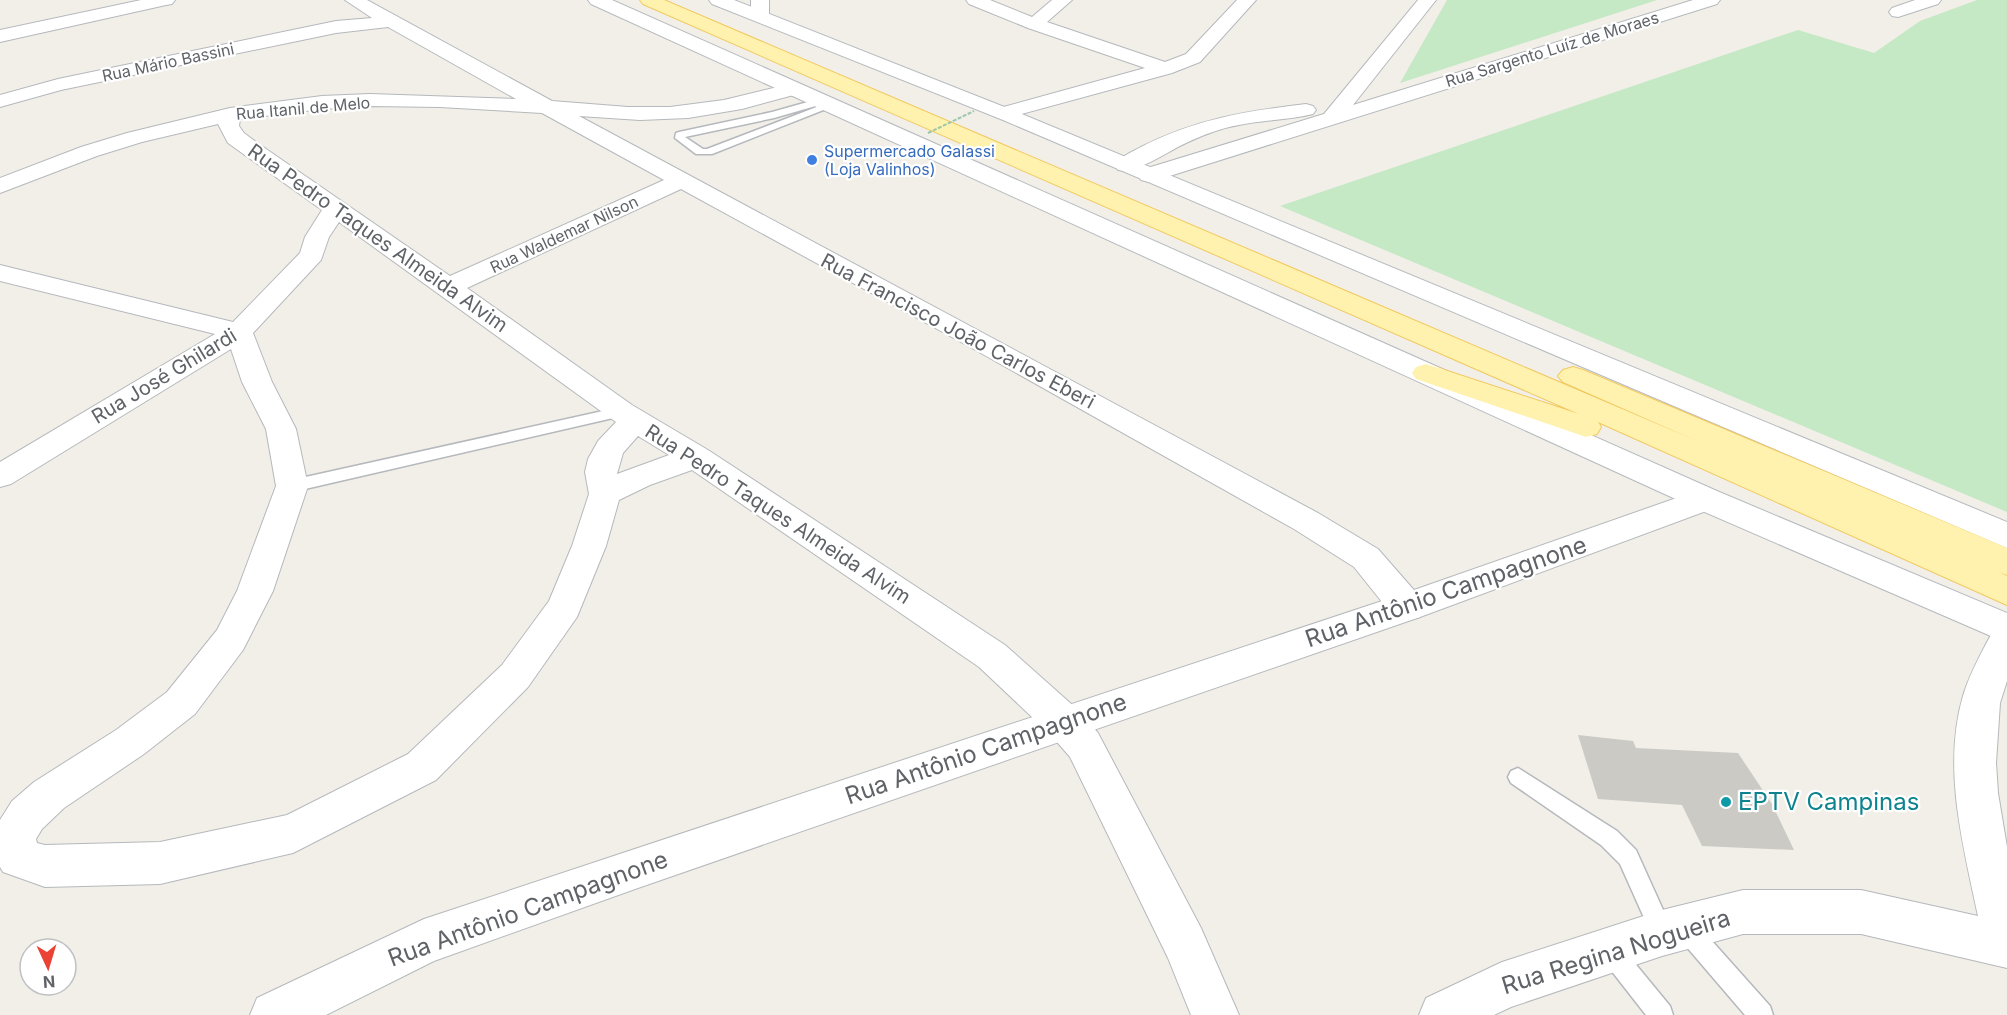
<svg xmlns="http://www.w3.org/2000/svg" width="2007" height="1015" font-family="Inter,sans-serif">
  <style>
    .green { fill: #c5e8c5 }
    .building { fill: #cccac5 }
    .lines { fill: none; stroke-linecap: round; stroke-linejoin: round }
    .service-casing { stroke: #b5b8bc; stroke-width: 3 }
    .minor-casing { stroke: #b5b8bc; stroke-width: 2 }
    .tertiary-casing { stroke: #b5b8bc; stroke-width: 2 }
    .secondary-casing { stroke: #b6babf; stroke-width: 2 }
    .primary-casing { stroke: #f2c960; stroke-width: 2 }
    .service { fill: #fff; fill-rule: evenodd }
    .minor { fill: #fff; fill-rule: evenodd }
    .tertiary { fill: #fff; fill-rule: evenodd }
    .secondary { fill: #fff; fill-rule: evenodd }
    .primary { fill: #fff2af; fill-rule: evenodd }
    .path-bridge { stroke: #9cc7a9; stroke-width: 2; stroke-dasharray: 4 1.5; stroke-linecap: butt }
    .shop-dot { fill: #3f7fe0; stroke: #fff; stroke-width: 2 }
    .culture-dot { fill: #0f9aa8; stroke: #fff; stroke-width: 2 }
    .labels { text-anchor: middle; stroke-width: 4.5; stroke-linejoin: round; paint-order: stroke }
    .far-street-label { font-size: 16px; fill: #5f6368; stroke: #fff }
    .far-shop-label { font-size: 16px; fill: #366cbe; stroke: #fff; text-anchor: start }
    .street-label { font-size: 20px; fill: #5f6368; stroke: #fff }
    .near-street-label { font-size: 24px; fill: #5f6368; stroke: #fff }
    .near-culture-label { font-size: 24px; fill: #0d838f; stroke: #fff; text-anchor: start }
  </style>
  <rect width="100%" height="100%" fill="#f1efe8"/>
  <path class="green" d="M1447 0H1657L1400 83Z
    M1977 0H2007V512L1280 206 1798 30 1874 53 1920 21Z"/>
  <path class="building" d="M1578 735 1633 741 1636 748 1738 753 1772 804 1794 850 1702 846 1682 805 1598 799Z"/>
  <g class="lines">
    <g class="service-casing">
      <path id="service" d="M822 98 826 99V103L774 118 685 137 703 149H707L827 103 836 105 712 154H696L675 138 676 133 679 132 772 112Z
        M621 407 626 409 629 412 626 415 292 492 286 490 284 486 286 482 292 480Z
        M1518 768 1617 831 1636 850 1673 932 1670 940 1662 943 1654 940 1620 864 1601 845 1511 783 1508 777 1511 771Z
        M1687 919 1695 922 1770 1006 1773 1015H1745L1679 938 1676 930 1679 922Z
        M1611 940 1619 944 1670 1006 1673 1015H1646L1603 960 1599 952 1603 944Z"/>
    </g>
    <g class="minor-casing">
      <path id="minor" d="M141 0H175L172 4 166 5 0 42V30Z
        M345 0H367L552 101 628 107H670L724 100 794 83 801 85 804 89 801 93 742 109 688 118 640 120 579 116 1318 513 1378 549 1420 597 1425 607 1420 617 1407 621 1394 617 1354 567 1294 529 970 347 681 189 467 288 632 405 708 450 1005 645 1078 710 1098 733 1201 928 1239 1015H1191L1168 958 1070 757 1050 734 979 667 692 470 650 485 619 500 606 546 577 617 528 687 436 780 293 853 160 884 45 887 3 872 0 867V820L12 801 34 782 116 730 167 692 217 630 237 591 276 486 266 429 242 382 231 349 11 484 0 487V462L215 334 0 281V265L233 322 300 253 305 237 322 210 228 143 218 124 142 142 97 156 0 193V178L81 147 127 133 230 108 322 96 370 94 516 99 388 27 336 33 61 90 0 107V95L58 79 336 21 372 18ZM370 106 440 107 542 113 664 180 450 276 256 142 244 133 239 126 240 119 322 109ZM339 222 616 422 598 441 588 459 585 472 589 494 572 546 549 601 502 665 408 754 287 815 160 842 45 845 37 843 36 839 42 829 64 808 144 754 195 714 243 650 273 591 308 486 296 429 272 382 253 333 321 260 329 237ZM638 436 669 455 617 474 623 453Z
        M966 0H990L1032 17 1052 0H1072L1047 22 1165 62 1186 54 1237 0H1256L1200 62 1172 73 1003 119 996 117 992 113 996 109 1145 68 1028 28 969 4Z
        M1418 0H1436L1353 105 1693 0H1720L1717 4 1157 180 1149 182 1141 180 1138 175 1141 170 1324 114Z
        M1915 0H1941L1938 4 1898 17 1892 16 1889 12 1892 8Z
        M1306 104 1313 106 1316 110 1313 114C1289 120 1264 120 1239 125 1221 128 1203 135 1186 143 1168 151 1137 174 1118 170L1115 165C1121 156 1132 152 1141 147 1196 119 1246 111 1306 104Z
        M2007 624V681L2000 703 1996 763 1998 793 2007 847V968L1861 934H1743L1662 956 1511 1007 1494 1015H1419L1426 998 1502 962 1662 910 1743 890H1861L1978 916C1963 845 1942 767 1963 696 1970 672 1983 650 1994 629Z"/>
    </g>
    <g class="tertiary-casing">
      <path id="tertiary" d="M751 0H769V16L766 20H754L751 16Z
        M1705 488 1717 491 1721 499 1717 507 1420 617 638 888 434 961 326 1015H250L257 998 424 919 1394 597Z"/>
    </g>
    <g class="secondary-casing">
      <path id="secondary" d="M588 0H612L1717 491 2007 613V643L1693 507 591 4Z
        M709 0H734L1017 112 2007 522V548L1003 120 712 4Z"/>
    </g>
    <g class="primary-casing">
      <path id="primary" d="M640 0H664L1697 441 1563 382 1558 376 1563 370 1573 367 1583 370 2007 548V575L1999 572 2007 576V605L1598 422 1601 427 1597 434 1586 437 1416 379 1412 373 1416 367 1426 364 1579 414 643 4Z"/>
    </g>
    <use href="#service" class="service"/>
    <use href="#minor" class="minor"/>
    <use href="#tertiary" class="tertiary"/>
    <use href="#secondary" class="secondary"/>
    <use href="#primary" class="primary"/>
    <path class="path-bridge" d="M928 133 974 111"/>
  </g>
  <circle class="shop-dot" cx="812" cy="160" r="6"/>
  <circle class="culture-dot" cx="1726" cy="802" r="6"/>
  <g class="labels">
    <g class="far-street-label">
      <text transform="translate(1552 49) rotate(-17)" y="6">Rua Sargento Luíz de Moraes</text>
      <text transform="translate(168 62) rotate(-12)" y="6">Rua Mário Bassini</text>
      <text transform="translate(303 108) rotate(-5)" y="6">Rua Itanil de Melo</text>
      <text transform="translate(564 234) rotate(-25)" y="6">Rua Waldemar Nilson</text>
    </g>
    <g class="far-shop-label">
      <text x="824" y="157">Supermercado Galassi<tspan x="824" dy="18">(Loja Valinhos)</tspan></text>
    </g>
    <g class="street-label">
      <text transform="translate(378 238) rotate(35)" y="7">Rua Pedro Taques Almeida Alvim</text>
      <text transform="translate(958 331) rotate(28)" y="7">Rua Francisco João Carlos Eberi</text>
      <text transform="translate(164 376) rotate(-31)" y="7">Rua José Ghilardi</text>
      <text transform="translate(778 514) rotate(33)" y="7">Rua Pedro Taques Almeida Alvim</text>
    </g>
    <g class="near-street-label">
      <text transform="translate(1446 592) rotate(-19)" y="8">Rua Antônio Campagnone</text>
      <text transform="translate(986 749) rotate(-19)" y="8">Rua Antônio Campagnone</text>
      <text transform="translate(528 909) rotate(-20)" y="8">Rua Antônio Campagnone</text>
      <text transform="translate(1616 952) rotate(-17)" y="8">Rua Regina Nogueira</text>
    </g>
    <g class="near-culture-label">
      <text x="1738" y="810">EPTV Campinas</text>
    </g>
  </g>
  <g transform="translate(48 967) rotate(176)"><circle r="28" fill="#ffffff" stroke="#bfc1c3" stroke-width="1.5"/>
  <path d="M0-4.5L10 22L0 15L-10 22Z" fill="#ea4335"/>
  <text y="-9" font-size="16" font-weight="bold" text-anchor="middle" fill="#5f6368">N</text>
  </g>
</svg>
